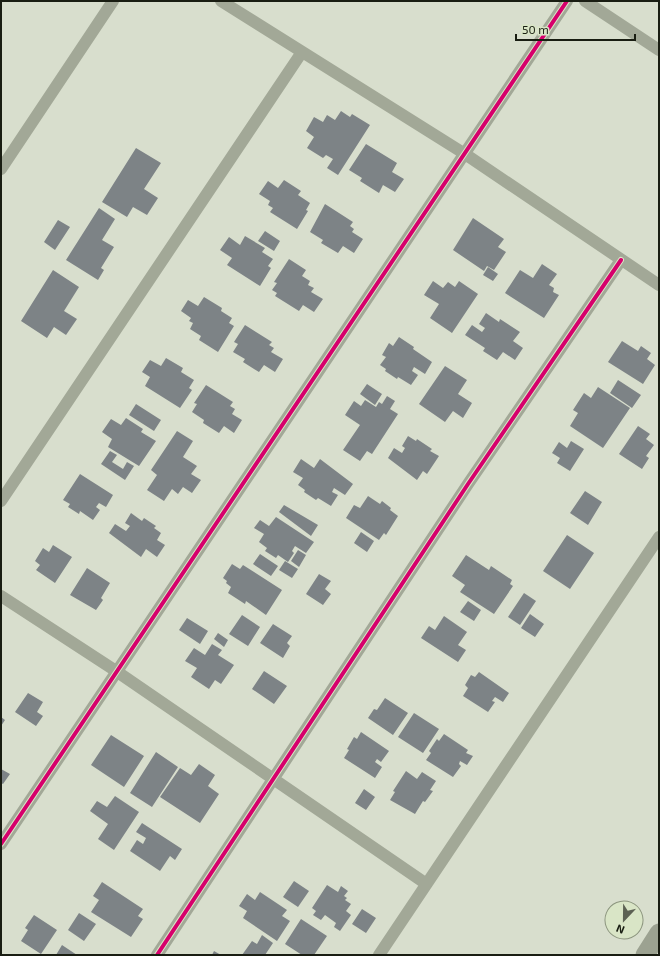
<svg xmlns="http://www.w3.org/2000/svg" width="660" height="956" font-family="'Exo 2',sans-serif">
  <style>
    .building { fill: #7d8386 }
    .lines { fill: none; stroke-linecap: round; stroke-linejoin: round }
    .minor { stroke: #a2a897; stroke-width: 12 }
    .primary { stroke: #9ca291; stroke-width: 19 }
    .cycleway-casing { stroke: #d9e5c6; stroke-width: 6 }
    .cycleway { stroke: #d6006c; stroke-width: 4 }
  </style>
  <rect width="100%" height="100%" fill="#d8decd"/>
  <path class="building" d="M341 111 350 117 352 114 370 125 338 175 327 168 333 159 326 155 323 158 307 148 314 137 306 131 314 117 323 122 327 115 335 120Z
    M366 144 397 163 392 172 404 179 395 192 383 185 379 193 360 181 362 178 349 170Z
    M136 148 161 163 144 189 158 198 147 215 133 207 127 217 102 202Z
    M284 180 301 191 298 195 310 203 306 210 308 211 297 229 270 212 273 208 268 205 270 201 259 194 268 181 278 188Z
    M325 204 353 222 350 226 354 229 352 232 363 239 354 253 343 246 338 253 321 243 323 240 310 232Z
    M99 208 115 219 102 240 114 247 101 268 104 270 98 280 66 260Z
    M473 218 504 239 498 247 506 252 494 270 487 266 484 271 453 250Z
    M58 220 70 227 55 250 44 242Z
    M265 231 280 241 274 251 258 241Z
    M245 236 265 248 262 252 273 259 268 266 271 268 260 286 227 265 232 258 220 250 229 237 240 245Z
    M289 259 306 270 302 276 310 281 308 285 314 288 311 292 323 299 314 312 303 305 299 311 275 296 277 293 272 290 277 283 274 282Z
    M542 264 557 274 549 285 554 288 553 292 559 295 544 318 505 293 520 270 533 278Z
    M488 267 498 274 493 281 483 275Z
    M53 270 79 287 64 311 77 319 66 335 54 327 47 338 21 321Z
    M433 281 443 288 448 282 455 287 459 281 478 294 452 333 430 318 439 304 424 295Z
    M204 297 222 308 221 311 232 318 229 323 234 326 218 352 199 340 201 336 190 329 193 323 189 321 191 318 181 311 188 300 198 306Z
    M486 313 499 322 500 319 520 332 513 341 523 348 515 360 503 352 497 360 483 351 485 348 465 335 472 325 482 332 485 328 479 324Z
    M245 325 272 342 269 345 274 348 271 352 283 359 275 372 264 365 259 372 243 362 245 359 233 352 238 344 234 342Z
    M399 337 414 347 413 349 432 362 425 374 414 367 412 371 418 375 411 385 398 377 397 379 385 371 386 369 380 365 386 357 382 355 389 343 393 346Z
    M622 341 638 351 641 346 651 353 647 359 655 365 643 384 608 362Z
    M166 358 183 368 181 372 194 380 189 388 192 390 180 408 145 386 150 377 142 372 150 360 161 366Z
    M445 366 467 380 458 394 472 403 463 418 453 411 445 422 419 404Z
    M618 380 641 395 632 408 610 393Z
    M367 384 382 394 375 405 360 394Z
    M206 385 233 402 230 406 235 409 232 414 242 420 234 433 224 426 219 433 203 423 204 420 192 412 197 404 194 403Z
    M598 387 630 408 603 448 570 426 578 413 573 410 584 393 591 398Z
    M387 396 395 401 390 409 398 414 372 454 367 451 360 461 343 450 360 425 345 415 354 401 361 406 365 400 376 407 379 402 382 404Z
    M136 404 161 420 154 431 129 415Z
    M126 418 143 429 141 432 156 441 139 466 108 447 112 439 102 432 111 419 121 425Z
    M638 426 650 434 646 439 654 445 646 456 649 458 642 469 619 454Z
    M177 431 193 441 183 457 197 466 191 474 201 480 192 493 183 487 178 494 172 489 164 501 147 490 157 475 151 470Z
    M408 436 416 441 417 439 432 449 430 451 439 456 427 474 423 471 417 480 388 458 394 448 402 453 405 448 402 446Z
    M571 441 584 449 570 471 557 463 560 458 552 453 559 442 567 448Z
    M110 451 117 455 112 462 123 469 127 462 134 466 125 480 101 464Z
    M301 459 314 468 320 459 353 484 345 495 334 488 332 492 338 495 331 506 318 498 316 500 304 492 305 490 298 485 303 478 293 472Z
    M80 474 113 495 106 507 99 503 96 507 100 510 93 520 80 511 79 514 68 507 70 504 63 500Z
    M585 491 602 502 588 525 570 513Z
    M368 496 380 504 382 501 391 508 390 510 398 516 386 535 384 533 379 540 346 518 354 505 360 508Z
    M284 505 318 525 311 536 279 512Z
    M131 513 142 521 144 518 156 526 154 528 161 533 157 540 165 545 157 557 146 549 141 557 109 533 115 524 126 531 130 526 125 523Z
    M276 517 314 542 306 553 295 546 292 551 294 553 288 562 278 555 276 558 265 551 267 548 259 542 264 534 254 528 260 520 269 526Z
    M361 532 374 541 367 552 354 543Z
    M567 535 594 553 570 589 543 571Z
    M53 545 72 557 55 583 36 570 40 565 35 561 43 548 49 552Z
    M298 550 306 555 299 567 291 561Z
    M260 554 278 566 271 576 253 564Z
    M466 555 489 570 491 566 512 580 510 584 513 586 494 614 460 592 465 585 452 576Z
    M285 561 298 569 292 578 279 570Z
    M232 564 240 569 243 565 282 590 266 615 246 601 245 604 228 593 231 587 226 583 227 581 223 578Z
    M87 568 110 583 101 598 103 600 96 610 70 595Z
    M319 574 331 581 325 589 331 594 323 605 306 594Z
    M524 593 536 601 520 625 508 617Z
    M468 601 481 610 474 621 460 612Z
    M530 614 544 624 535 637 521 628Z
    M242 615 260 627 248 646 229 634Z
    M444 616 467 632 458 645 466 650 458 662 421 638 429 626 435 630Z
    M187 618 208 631 200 644 179 630Z
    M273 624 292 636 287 643 290 646 283 658 260 643Z
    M218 633 228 640 224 647 214 639Z
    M212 644 222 650 218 655 234 665 221 684 215 680 209 689 191 677 197 668 185 661 194 648 205 655Z
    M264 671 287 686 274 704 252 689Z
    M479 672 509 693 503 702 495 697 492 701 495 702 488 712 463 696 468 688 465 685 471 675 475 677Z
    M28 693 43 702 37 712 43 716 36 726 15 712Z
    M385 698 408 713 393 735 368 718 374 709 377 710Z
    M414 713 439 729 423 753 398 737Z
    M1 717 5 720 1 726Z
    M361 732 389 751 381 762 377 759 375 762 382 767 375 778 344 758 349 750 347 749 354 737 357 739Z
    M444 734 468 750 466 753 473 756 467 765 460 761 459 764 461 766 453 777 426 760 431 753 429 751 437 739 439 741Z
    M111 735 144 756 124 787 91 765Z
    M156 752 178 767 152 807 130 793Z
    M199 764 215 775 208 786 219 794 200 823 160 797 180 768 191 775Z
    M1 769 10 774 3 784 1 783Z
    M406 771 417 779 422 772 436 781 430 790 433 791 425 802 423 801 415 814 390 800 395 792 393 791Z
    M364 789 375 797 366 810 355 803Z
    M115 796 139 812 114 850 98 839 108 824 90 811 97 801 107 807Z
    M142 823 182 849 175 860 170 856 160 871 130 851 137 840 143 844 146 838 136 832Z
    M294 881 309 891 298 907 283 897Z
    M102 882 143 909 138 916 143 919 131 937 91 912 99 900 93 896Z
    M327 885 338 892 341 886 348 891 344 896 347 898 345 900 351 904 346 911 351 915 340 931 334 927 336 923 325 915 321 920 313 915 316 911 312 908Z
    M260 892 287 910 282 916 290 921 277 941 243 918 247 911 239 906 247 894 255 900Z
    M362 909 376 918 366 933 352 924Z
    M79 913 96 924 84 941 68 930Z
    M34 915 57 930 41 954 21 941 28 930 25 928Z
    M301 919 327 936 314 955H302L285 944Z
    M262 935 273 943 265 955H242L252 941 257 944Z
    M62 945 77 955H56Z
    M214 951 221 955H212Z"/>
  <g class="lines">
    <path class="minor" d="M221 1 465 154 659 285
      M585 1 659 50
      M1 169 113 1
      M1 501 302 52
      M1 596 116 671 425 883
      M1 844 567 1
      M157 955 468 484 621 260
      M379 955 659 537"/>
    <path class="primary" d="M645 955 659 933"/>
    <g class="cycleway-casing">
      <path id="cycleway" d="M1 844 567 1
        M157 955 468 484 621 260"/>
    </g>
    <use href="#cycleway" class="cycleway"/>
  </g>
  <rect width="660" height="956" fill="none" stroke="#191d12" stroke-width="4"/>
  <g transform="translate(624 920) rotate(202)"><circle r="19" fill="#d9e5c6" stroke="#8c957e"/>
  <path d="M0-3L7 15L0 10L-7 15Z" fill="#5c6153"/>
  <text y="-6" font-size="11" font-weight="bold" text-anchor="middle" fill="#191d12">N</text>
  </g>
  <path d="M516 34v6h119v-6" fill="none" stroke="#191d12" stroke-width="2"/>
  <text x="522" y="34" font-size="12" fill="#191d12" stroke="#d9e5c6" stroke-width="3" paint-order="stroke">50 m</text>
</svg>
